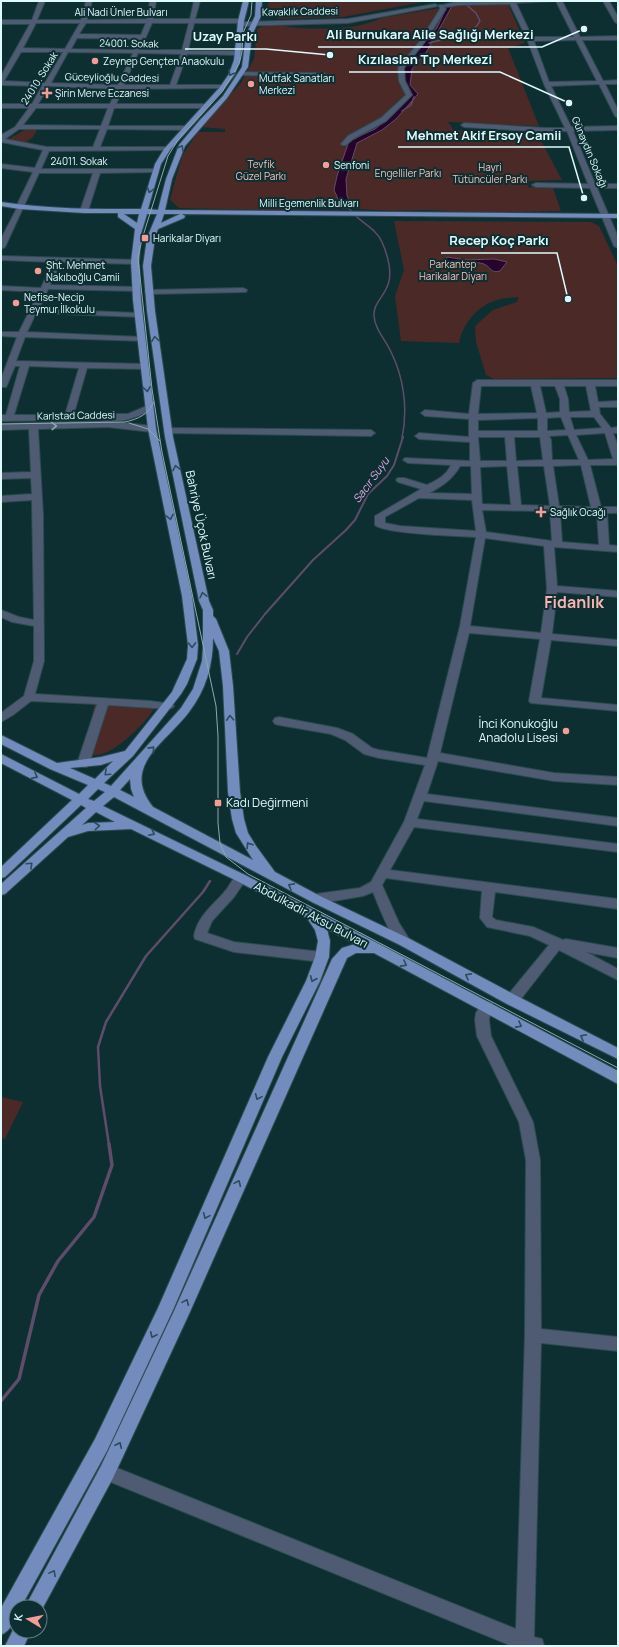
<svg xmlns="http://www.w3.org/2000/svg" width="619" height="1647" font-family="Manrope,sans-serif">
  <style>
    .green { fill: #4b2927 }
    .water { fill: #27022a; stroke: #5e4d6a }
    .lines { fill: none; stroke-linecap: round; stroke-linejoin: round }
    .stream-far3 { stroke: #5e4d6a; stroke-width: 1.5 }
    .stream-far2 { stroke: #5e4d6a; stroke-width: 2 }
    .stream-far1 { stroke: #5e4d6a; stroke-width: 2.5 }
    .stream { stroke: #5e4d6a; stroke-width: 3.5 }
    .minor-casing { stroke: #2b4c4f; stroke-width: 2 }
    .major-casing { stroke: #2b4c4f; stroke-width: 2 }
    .minor { fill: #4f5b73; fill-rule: evenodd }
    .major { fill: #738bbd; fill-rule: evenodd }
    .tram { stroke: #8caaad; stroke-width: 1 }
    .oneway { stroke: #2c4b5c }
    .oneway2 { stroke: #90a3b2 }
    .poi-dot { fill: #f59c95; stroke: #0e2f32; stroke-width: 1.5 }
    .labels { text-anchor: middle; stroke-width: 4; stroke-linejoin: round; paint-order: stroke }
    .far-street-label { font-size: 10px; fill: #e0fbfe; stroke: #0e2f32 }
    .far-poi-label { font-size: 10px; fill: #e0fbfe; stroke: #0e2f32; text-anchor: start }
    .far-park-label { font-size: 10px; fill: #fbc0ba; stroke: #0e2f32 }
    .far-water-label { font-size: 11px; font-style: italic; fill: #e4a5e9; stroke: #0e2f32 }
    .street-label { font-size: 12px; fill: #e0fbfe; stroke: #0e2f32 }
    .poi-label { font-size: 12px; fill: #e0fbfe; stroke: #0e2f32; text-anchor: end }
    .district-label { font-size: 16px; font-weight: bold; fill: #f9b5af; stroke: #0e2f32 }
    .leader { fill: none; stroke: #e0fbfe; stroke-width: 1.5 }
    .callout-dot { fill: #e0fbfe; stroke: #0e2f32; stroke-width: 1.5 }
    .callout-label { font-size: 13px; text-anchor: middle; font-weight: bold; fill: #e0fbfe; stroke: #0e2f32; stroke-width: 4; stroke-linejoin: round; paint-order: stroke }
  </style>
  <rect width="100%" height="100%" fill="#0e2f32"/>
  <path class="green" d="M269 1H427L343 17 279 19 267 9Z
    M463 4H508L525 43 508 48 539 126 448 122 454 130 538 135 562 180 529 181 528 187 553 188 561 211 482 213 428 210 393 211 359 209 264 210 179 208 170 200 182 156 198 132H225V129L202 127 206 121 241 83 254 59 257 29C271 22 284 27 299 28 326 29 357 30 381 18Z
    M26 129 37 130 33 137 25 143 9 139Z
    M394 221 591 222 599 226 618 266V378L494 379 486 375 476 342 475 326 493 310 517 302 519 297C511 298 501 298 494 301 476 307 462 326 459 343L401 341 395 296 404 270Z
    M95 702 156 705C149 720 123 745 107 752 99 756 88 755 79 756L85 753Z
    M1 1097 23 1102 5 1139 1 1138Z"/>
  <path class="water" d="M447 6H452L427 51 412 69 410 85 418 94 396 119 382 130 357 143 346 179 347 196 353 208H342L334 190 337 176 349 141 375 129 389 118 411 95 403 84 402 68 437 28Z
    M447 257 466 260 494 259 507 262 500 271C491 274 491 267 484 264 475 261 469 263 461 264 456 265 450 262 445 261Z"/>
  <g class="lines">
    <path class="stream-far3" d="M429 43C447 37 470 40 480 21L476 13 462 1
      M402 111 411 105 414 97
      M354 139 382 122
      M347 205C355 221 375 226 382 242 388 256 394 275 386 289 382 298 373 305 374 316 375 330 386 340 391 352 404 378 408 409 402 438"/>
    <path class="stream-far2" d="M237 654 247 637 265 614 313 560 346 530 355 520 368 494 387 476 394 465 403 437"/>
    <path class="stream-far1" d="M109 1145 100 1086 98 1047 106 1022 146 956 203 892 210 881"/>
    <path class="stream" d="M1 1401 19 1379 39 1295 58 1261 94 1217 112 1165 109 1144"/>
    <g class="minor-casing">
      <path id="minor" d="M39 1H45L37 20H81L86 1H92L87 20 147 19 150 1H156L153 19H190L194 1H200L195 19H241L243 20V22L348 19 435 4 438 6 348 23 240 26 237 24 238 23H194L188 51H238L241 53 238 55 187 54 176 85H222L224 86V88L123 89 116 104H205L208 106 205 108H114L108 126H186L189 128 186 130 107 129 100 147H167L170 149 169 150 49 151 41 169H156L158 170V172L100 173 88 211 84 213 80 211 93 173H39L5 247 1 249V239L17 208 16 207 33 172 1 168V164L35 168 43 150 1 142V135L15 127 29 108H1V104H32L42 86 1 85V76L30 24H1V20H32ZM36 23H80L65 49 23 48ZM86 23H146L141 35 79 34ZM152 23H189L182 50H140ZM77 38 139 39 134 50 71 49ZM21 52H63L45 83 4 81ZM68 52 133 53 118 85 51 83ZM138 53 181 54 170 85H124ZM49 86 117 89 110 104H38ZM36 108H108L101 126 23 125ZM19 129H100L93 147H47L5 139Z
        M459 1H562L580 37 618 36V40H582L603 81 618 80V84H605L618 110V118L615 116 599 84 551 86 571 127 618 126V130L573 131 595 184H618V188H597L618 237V248L614 246 590 188 536 187 532 185 536 183 588 184 567 131 546 132 464 127 461 125 464 123 546 128H565L544 84 527 39 510 4 459 5 446 7 443 5ZM556 1 574 37H532L516 3ZM576 40 597 81 549 82 534 41Z
        M603 1H609L618 17V24L615 22Z
        M439 5H443L446 9 424 43 404 68 405 81 412 95 386 121 353 139 346 145H342L341 144 348 136 381 118 406 95 399 81 398 68 420 41 440 9Z
        M241 72 324 73 327 75 324 77 239 75 238 74Z
        M1 256 138 260 139 262 135 264 61 262 50 285 136 287 140 289 136 291 48 289 39 309 138 313H141V317L36 313 27 332 141 337H144L145 339 144 341 25 337 16 361 144 364 148 367 147 369 87 368 72 420 1 421V415H6L20 366H15L7 385 6 387H1V379L17 337 1 336V332H19L39 292 1 290V286L41 288 53 262 1 260ZM29 366 79 368 65 415H14Z
        M243 288 247 290 246 292 149 294 145 292 149 290Z
        M477 380H618V386H595L598 402 618 401V407H599L600 414 611 428 618 427V433H613L618 446V465H590L601 507H618V513H607L609 545 618 546V552L554 547 557 586 618 591V597L557 592 552 634 618 640V646L551 640 541 698 618 705V711L531 703 529 701 540 639 469 633 440 753 554 773 618 777V785L554 781 438 761 427 794 618 818V826L424 801 417 819 618 844V852L414 827 390 870 618 899V909L495 892 492 917 496 920 533 927 563 940 566 939 618 948V958L586 952 618 969V980L559 950 517 1004 512 1005 507 1004 505 1000 507 996 549 945 530 936 487 927 480 918 482 891 386 878 382 885 399 923 411 942 410 945C407 946 403 947 400 945 391 939 378 904 373 892L363 896 316 904 312 902 310 899 312 896 316 894 360 888 371 882 404 822 425 765 379 758 364 754 345 740 331 734 279 725 275 724 273 721 275 718 279 717 337 728 353 734 372 748 379 750 427 758 460 626 476 537C459 536 384 534 375 525V516L421 489 398 482 396 480 398 478H404L427 485C437 480 446 476 451 465L408 463 403 460 405 458 470 461V442L419 439 415 436 419 433 469 437V419L425 416 421 413 425 410 469 414 473 383ZM481 386H531L537 413 478 414ZM540 386H555L560 399V412L546 413ZM564 386H586L591 411 569 412 568 399ZM561 417 566 430 547 431V418ZM570 417H594L602 428 574 430ZM538 418V431H478V420ZM605 433 613 459 588 460 576 435ZM568 435 579 460H552L551 440 549 436ZM478 437H505L507 461H480ZM514 437H540L543 460 516 461ZM581 465 591 507 559 506 553 466ZM460 466H471L472 494 429 493C441 487 453 479 460 466ZM507 466 511 505 482 504 480 467ZM517 466H544L550 506 521 505ZM419 498 472 500 476 531 400 526 385 523V517ZM482 510 550 511 552 541 486 532ZM560 512 597 513 599 545 562 542ZM485 538 544 546 547 589 541 633 470 626Z
        M149 405 152 406 153 408 152 410C141 415 116 427 106 417L110 414H128Z
        M108 421 152 426 156 429 152 432 108 427 38 429 43 515 44 661 35 694 150 701 172 704 174 706 172 708 168 709 108 705 89 764 87 767H79L77 764 97 704 31 701 13 715 1 722V713L24 696 34 661V626L12 622 1 617V610L19 617 34 620 32 500 1 502V496L32 494 31 478 1 479V473L31 472 29 429 1 430V424Z
        M168 428 371 430 375 433 371 436 165 433 164 431Z
        M241 874 245 875 247 878 234 897 212 921 207 933 234 942 322 952 327 954 329 957 327 960 322 962 234 952 195 939 194 936C198 915 214 905 226 890 231 884 233 876 241 874Z
        M487 1002 492 1003 494 1007 490 1014 489 1020 491 1036 533 1122 540 1160 541 1329 618 1337V1351L541 1343 534 1637 542 1639 544 1646H512L101 1478 98 1472 101 1466 107 1464 516 1629 525 1335 526 1160 519 1122 477 1036 475 1020 476 1013 482 1003Z"/>
    </g>
    <g class="major-casing">
      <path id="major" d="M243 1H249L244 21 240 60 235 74 224 89 170 150 161 164 148 209 158 210 166 179 179 145 200 120 223 96 242 67 246 35 255 16 256 1H262L261 16 252 35 248 67 227 98 185 146 172 179 165 210 618 214V218L182 214 185 216 184 218 158 229 155 238 151 266 155 311 173 437 209 601 213 610V616L216 619 229 651 233 686 240 792 244 819 248 833 256 846 275 872 320 896 410 939 517 996 618 1048V1059L507 1004 400 945 312 902 114 797 103 806 245 875 383 946 618 1071V1084L374 953H356L347 958 189 1314 113 1478 40 1613V1607H25L101 1466 174 1311 332 959 342 948 355 944 327 929 330 941 329 957 320 981 282 1057 173 1310 107 1451 21 1607H16C16 1619 12 1630 1 1635V1608L95 1439 158 1308 268 1057 306 981 315 957 318 941 315 930 307 918 237 881 131 829 88 831 68 837 5 894 1 895V884L86 808 81 805 5 877 1 878V867L72 800 1 763V754L79 794 88 785 50 769 1 744V735L57 763 101 757 125 751 172 692 187 659 188 645 182 596 148 429 133 300 131 262 135 229 118 217V213H84L20 209 1 206V202C47 209 94 209 141 209L155 164 164 149 220 87 229 74 234 60 238 21ZM124 214H139L137 223ZM147 214H157L147 238 143 266 147 311 165 437 199 601 203 610V647L202 661 193 689 181 708 111 786 104 783 133 756 181 694 187 684 197 659 198 645 192 596 156 429 141 300 139 262 141 234ZM164 214H180L161 223ZM213 638 219 651 223 686 228 792 232 819 236 833 253 860 153 807C120 766 166 743 189 712 206 690 213 665 213 638ZM113 761 95 779 70 768 101 765ZM130 779 131 789 134 797 120 790ZM98 789 105 792 94 801 88 799ZM96 812 115 822 88 823 82 825Z
        M16 1624V1631H31L24 1646H5Z"/>
    </g>
    <use href="#minor" class="minor"/>
    <use href="#major" class="major"/>
    <path class="tram" d="M252 1 251 15 243 33 242 52 239 64 222 92 178 140 168 156 142 239 138 258 152 389 162 452 216 706 218 736V823L220 843 226 857 248 874 618 1068
      M129 423 148 429 160 441
      M1 424 125 422C138 419 148 415 154 402"/>
  </g>
  <defs><path id="oneway-chevron" d="M-2-3.5L2.5 0L-2 3.5" fill="none" stroke-width="1.6" stroke-linecap="round" stroke-linejoin="round"/></defs>
  <g class="oneway">
    <use href="#oneway-chevron" transform="translate(231 73) rotate(119)"/>
    <use href="#oneway-chevron" transform="translate(181 148) rotate(-61)"/>
    <use href="#oneway-chevron" transform="translate(150 190) rotate(108)"/>
    <use href="#oneway-chevron" transform="translate(155 339) rotate(-98)"/>
    <use href="#oneway-chevron" transform="translate(147 389) rotate(83)"/>
    <use href="#oneway-chevron" transform="translate(176 468) rotate(-102)"/>
    <use href="#oneway-chevron" transform="translate(170 517) rotate(78)"/>
    <use href="#oneway-chevron" transform="translate(203 595) rotate(-103)"/>
    <use href="#oneway-chevron" transform="translate(192 645) rotate(89)"/>
    <use href="#oneway-chevron" transform="translate(230 718) rotate(-93)"/>
    <use href="#oneway-chevron" transform="translate(152 749) rotate(-48)"/>
    <use href="#oneway-chevron" transform="translate(107 773) rotate(137)"/>
    <use href="#oneway-chevron" transform="translate(35 776) rotate(27)"/>
    <use href="#oneway-chevron" transform="translate(97 826) rotate(-5)"/>
    <use href="#oneway-chevron" transform="translate(152 833) rotate(27)"/>
    <use href="#oneway-chevron" transform="translate(249 845) rotate(-122)"/>
    <use href="#oneway-chevron" transform="translate(30 865) rotate(-43)"/>
    <use href="#oneway-chevron" transform="translate(291 886) rotate(-152)"/>
    <use href="#oneway-chevron" transform="translate(404 964) rotate(28)"/>
    <use href="#oneway-chevron" transform="translate(468 976) rotate(-152)"/>
    <use href="#oneway-chevron" transform="translate(313 979) rotate(113)"/>
    <use href="#oneway-chevron" transform="translate(519 1025) rotate(28)"/>
    <use href="#oneway-chevron" transform="translate(583 1037) rotate(-153)"/>
    <use href="#oneway-chevron" transform="translate(258 1097) rotate(114)"/>
    <use href="#oneway-chevron" transform="translate(238 1183) rotate(-66)"/>
    <use href="#oneway-chevron" transform="translate(206 1216) rotate(114)"/>
    <use href="#oneway-chevron" transform="translate(186 1302) rotate(-66)"/>
    <use href="#oneway-chevron" transform="translate(153 1335) rotate(115)"/>
    <use href="#oneway-chevron" transform="translate(119 1445) rotate(-65)"/>
    <use href="#oneway-chevron" transform="translate(53 1573) rotate(-62)"/>
  </g>
  <use class="oneway2" href="#oneway-chevron" transform="translate(54 426) rotate(-2)"/>
  <g class="poi-dot">
    <circle cx="95" cy="61" r="4"/>
    <circle cx="251" cy="84" r="4"/>
    <path d="M45 87h4v4h4v4h-4v4h-4v-4h-4v-4h4z"/>
    <circle cx="326" cy="165" r="4"/>
    <rect x="141" y="234" width="8" height="8" rx="2"/>
    <circle cx="38" cy="271" r="4"/>
    <circle cx="16" cy="303" r="4"/>
    <path d="M539 506h4v4h4v4h-4v4h-4v-4h-4v-4h4z"/>
    <circle cx="566" cy="731" r="4"/>
    <rect x="214" y="799" width="8" height="8" rx="2"/>
  </g>
  <g class="labels">
    <g class="far-street-label">
      <text transform="translate(300 11) rotate(-1)" y="4">Kavaklık Caddesi</text>
      <text x="121" y="16">Ali Nadi Ünler Bulvarı</text>
      <text transform="translate(129 43) rotate(1)" y="4">24001. Sokak</text>
      <text transform="translate(112 77) rotate(1)" y="4">Güceylioğlu Caddesi</text>
      <text transform="translate(39 78) rotate(-58)" y="4">24010. Sokak</text>
      <text transform="translate(590 152) rotate(67)" y="4">Günaydın Sokağı</text>
      <text x="79" y="165">24011. Sokak</text>
      <text x="309" y="207">Milli Egemenlik Bulvarı</text>
      <text transform="translate(76 415) rotate(-1)" y="4">Karlstad Caddesi</text>
    </g>
    <g class="far-poi-label">
      <text x="103" y="65">Zeynep Gençten Anaokulu</text>
      <text x="259" y="82">Mutfak Sanatları<tspan x="259" dy="12">Merkezi</tspan></text>
      <text x="55" y="97">Şirin Merve Eczanesi</text>
      <text x="334" y="169">Senfoni</text>
      <text x="153" y="242">Harikalar Diyarı</text>
      <text x="46" y="269">Şht. Mehmet<tspan x="46" dy="12">Nakıboğlu Camii</tspan></text>
      <text x="24" y="301">Nefise-Necip<tspan x="24" dy="12">Teymur İlkokulu</tspan></text>
      <text x="550" y="516">Sağlık Ocağı</text>
    </g>
    <g class="far-park-label">
      <text x="261" y="168">Tevfik<tspan x="261" dy="12">Güzel Parkı</tspan></text>
      <text x="490" y="171">Hayri<tspan x="490" dy="12">Tütüncüler Parkı</tspan></text>
      <text x="408" y="177">Engelliler Parkı</text>
      <text x="453" y="268">Parkantep<tspan x="453" dy="12">Harikalar Diyarı</tspan></text>
    </g>
    <g class="far-water-label">
      <text transform="translate(371 480) rotate(-54)" y="4">Sacır Suyu</text>
    </g>
    <g class="street-label">
      <text transform="translate(201 525) rotate(78)" y="4">Bahriye Üçok Bulvarı</text>
      <text transform="translate(311 915) rotate(28)" y="4">Abdulkadir Aksu Bulvarı</text>
    </g>
    <g class="poi-label">
      <text x="558" y="728">İnci Konukoğlu<tspan x="558" dy="14">Anadolu Lisesi</tspan></text>
      <text x="226" y="807" text-anchor="start">Kadı Değirmeni</text>
    </g>
    <g class="district-label">
      <text x="574" y="608">Fidanlık</text>
    </g>
  </g>
  <path class="leader" d="M584 29L542 47H318M330 55L266 49H185M569 103L500 72H349M584 198L569 147H398M568 299L557 253H441"/>
  <g class="callout-dot">
    <circle cx="584" cy="29" r="4"/>
    <circle cx="330" cy="55" r="4"/>
    <circle cx="569" cy="103" r="4"/>
    <circle cx="584" cy="198" r="4"/>
    <circle cx="568" cy="299" r="4"/>
  </g>
  <g class="callout-label">
    <text x="430" y="39">Ali Burnukara Aile Sağlığı Merkezi</text>
    <text x="225" y="41">Uzay Parkı</text>
    <text x="425" y="64">Kızılaslan Tıp Merkezi</text>
    <text x="484" y="140">Mehmet Akif Ersoy Camii</text>
    <text x="499" y="245">Recep Koç Parkı</text>
  </g>
  <rect width="619" height="1647" fill="none" stroke="#e0fbfe" stroke-width="4"/>
  <g transform="translate(28 1619) rotate(280)"><circle r="19" fill="#0e2f32" stroke="#628184"/>
  <path d="M0-3L7 15L0 10L-7 15Z" fill="#f59c95"/>
  <text y="-6" font-size="11" font-weight="bold" text-anchor="middle" fill="#e0fbfe">K</text>
  </g>
</svg>
